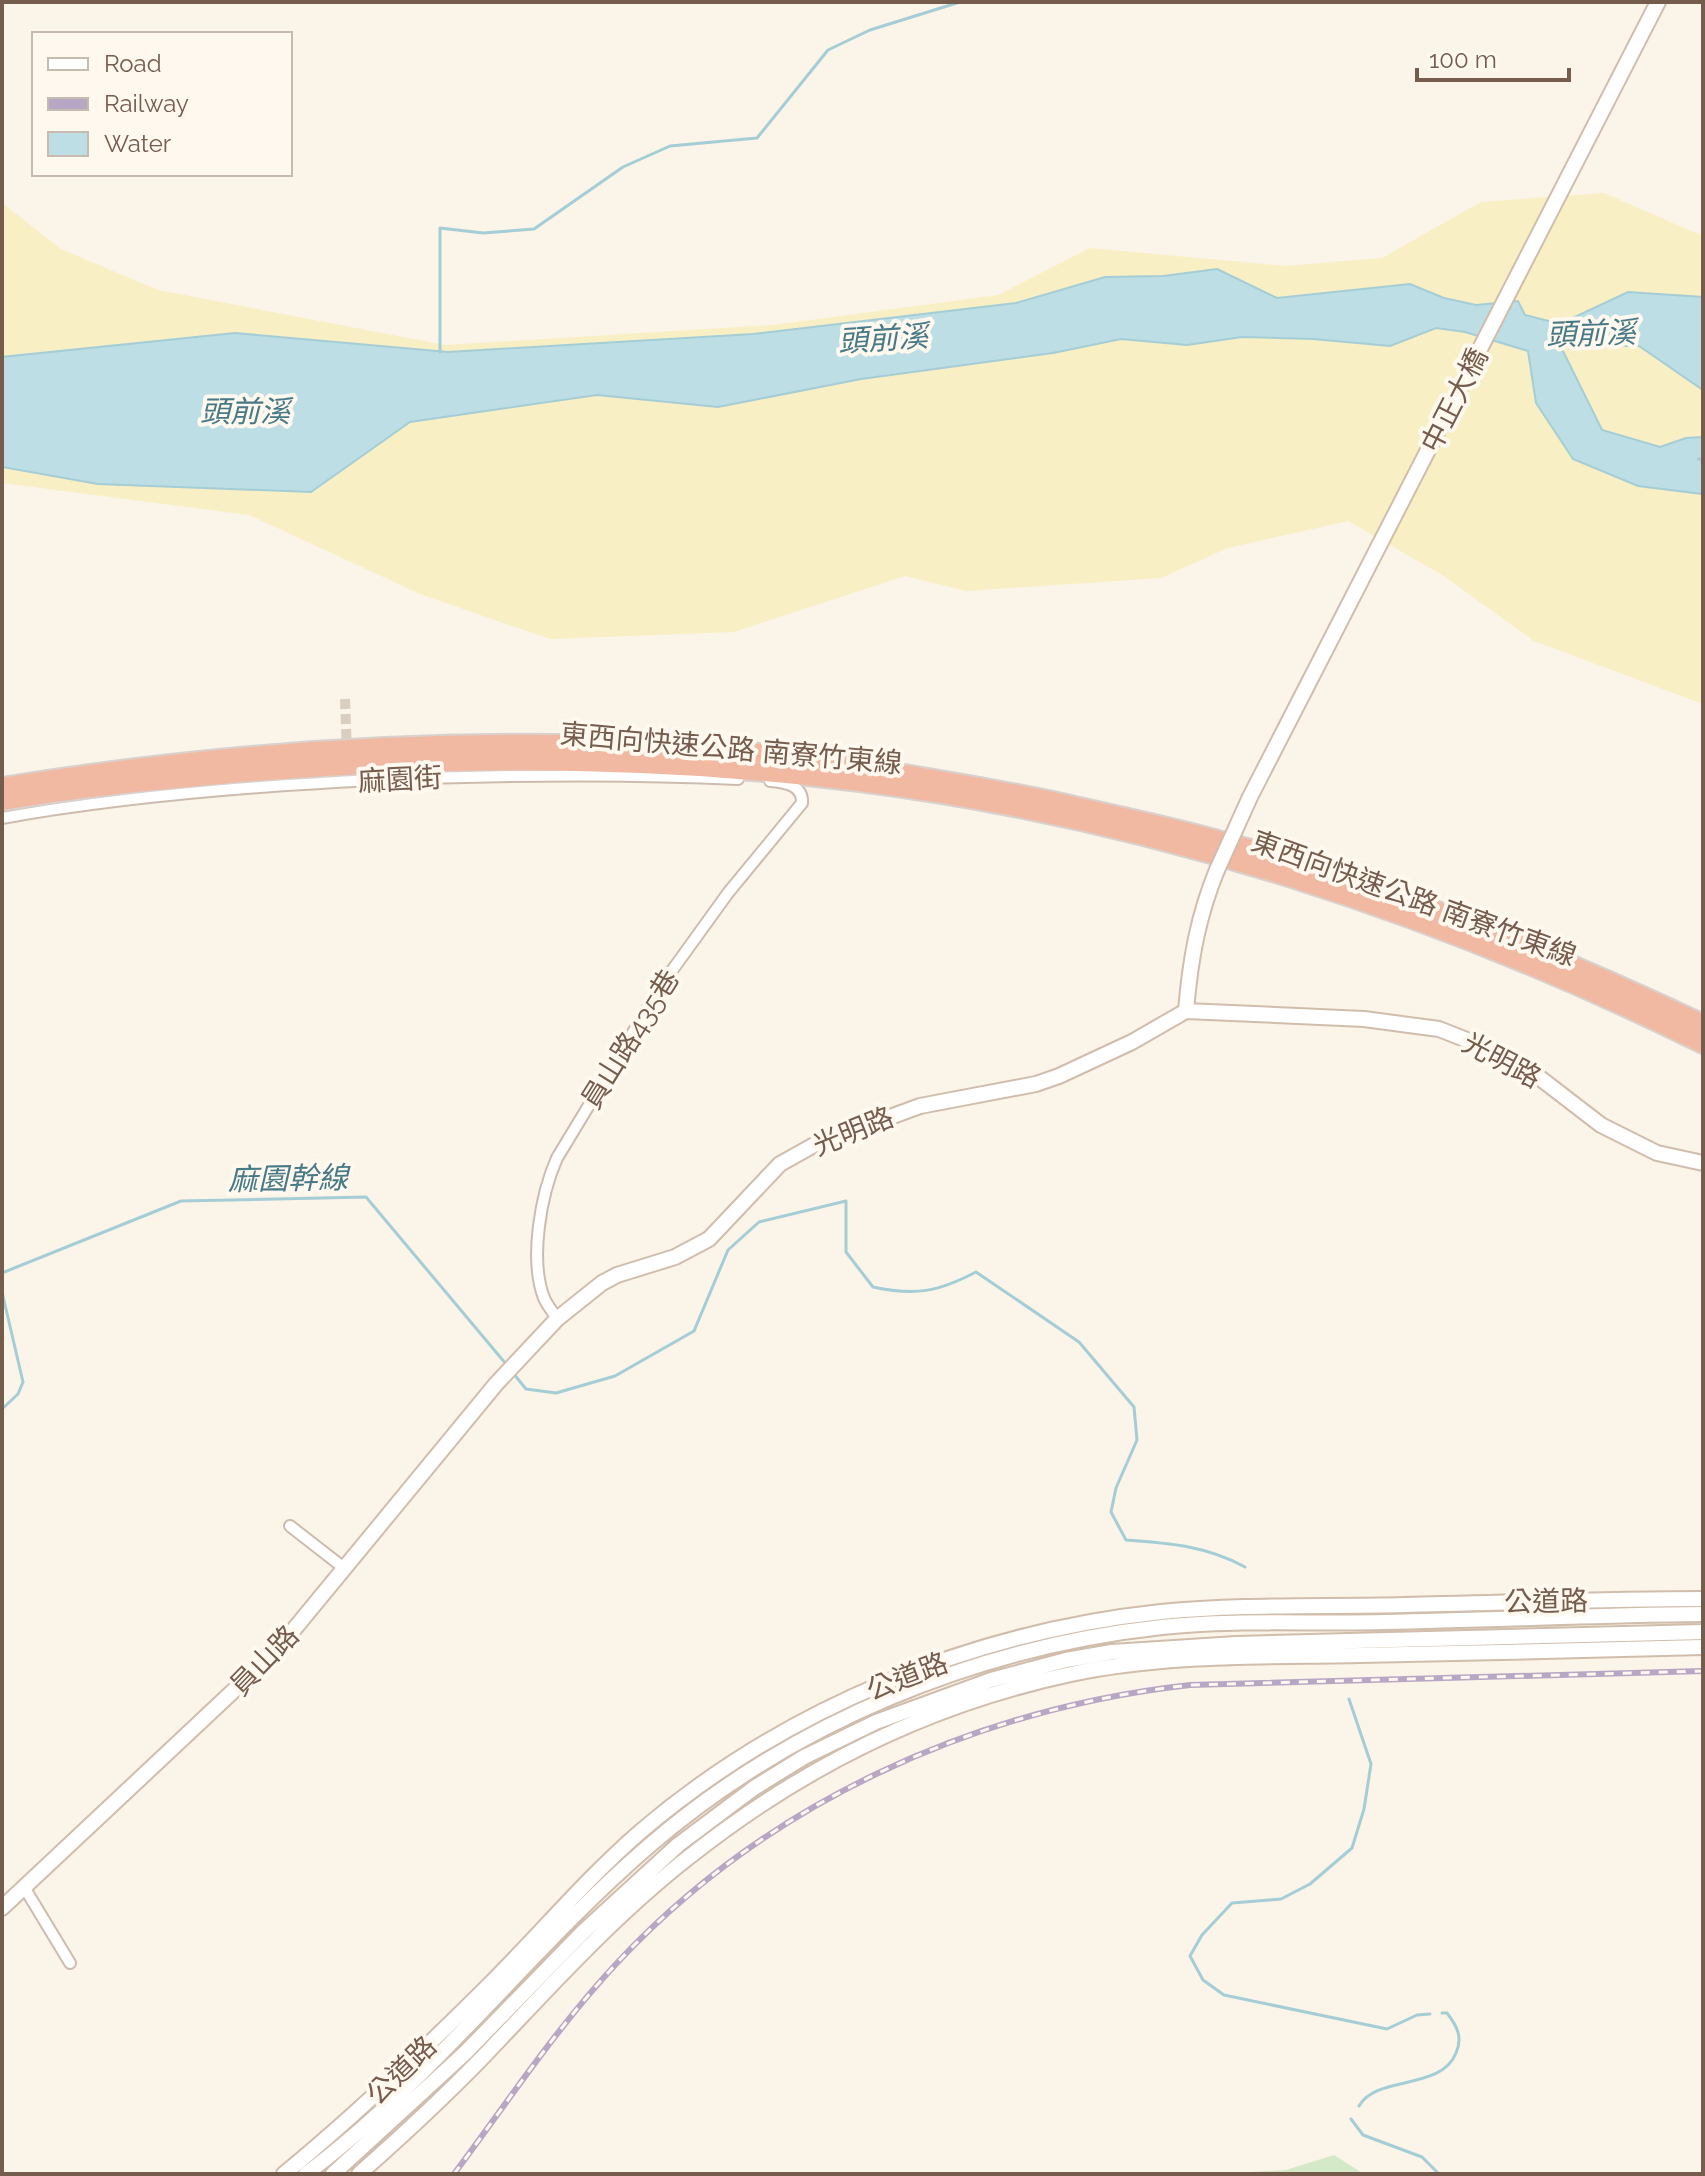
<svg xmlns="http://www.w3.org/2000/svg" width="1705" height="2176" font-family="Raleway,'Noto Sans TC',sans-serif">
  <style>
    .green { fill: #d4e9c7 }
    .sand { fill: #f9efc4 }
    .water { fill: #bddee4; stroke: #a4cdd6; stroke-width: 2 }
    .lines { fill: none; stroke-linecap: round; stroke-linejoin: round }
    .stream { stroke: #a4cdd6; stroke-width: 3 }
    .street-tunnel { stroke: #dacec1; stroke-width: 10; stroke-dasharray: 10 5; stroke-linecap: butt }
    .street-casing { stroke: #cdbcae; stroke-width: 14 }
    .secondary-casing { stroke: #d0bdac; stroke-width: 18 }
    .highway-casing { stroke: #d8d1cd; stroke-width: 22 }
    .street { stroke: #fff; stroke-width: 10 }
    .secondary { stroke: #fff; stroke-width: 14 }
    .highway { stroke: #f2b9a2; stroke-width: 18 }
    .rail-casing { stroke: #b8a6c5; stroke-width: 6 }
    .rail { stroke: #fef8ee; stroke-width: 3; stroke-dasharray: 9; stroke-linecap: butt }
    .secondary-bridge-casing { stroke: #d0bdac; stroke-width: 18; stroke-linecap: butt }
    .secondary-bridge { stroke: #fff; stroke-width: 14 }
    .labels { text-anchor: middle; stroke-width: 8; stroke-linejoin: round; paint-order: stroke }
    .street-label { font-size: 28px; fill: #755c4d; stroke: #fef8ee }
    .water-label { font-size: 30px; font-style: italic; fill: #477a86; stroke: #fef8ee }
  </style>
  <rect width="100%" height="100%" fill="#fbf4e8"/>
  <path class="green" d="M1334 2155 1364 2174H1214L1286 2170Z"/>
  <path class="sand" d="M1604 193 1703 236V704L1534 641 1444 576 1348 521 1228 548 1161 578 966 591 905 576 734 632 550 639 420 594 249 515 2 483V203L61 249 158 290 445 345 773 325 998 295 1090 248 1286 266 1382 258 1481 202Z"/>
  <path class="water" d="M1217 269 1277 298 1410 284 1444 298 1476 305 1518 301 1525 315 1560 324 1628 292 1703 297V390L1639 346 1560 345 1602 430 1660 447 1686 438 1703 437V458L1697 459 1703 461V494L1638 486 1573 459 1536 403 1528 351 1465 332 1436 328 1390 346 1313 339 1242 337 1187 345 1121 339 1053 353 861 379 718 407 597 395 410 422 311 492 98 484 2 467V357L235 333 448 352 753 334 1016 303 1105 277 1163 276Z"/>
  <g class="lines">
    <path class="stream" d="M440 352V228L483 233 534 229 623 167 670 146 757 138 828 50 870 30 960 2
      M2 1273 181 1201 366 1197 506 1364
      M2 1292 23 1382 18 1394 2 1409
      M513 1373 526 1389 556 1393 615 1376 694 1331 728 1250 759 1222 846 1201V1252L873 1287C915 1296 938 1292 976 1272L1079 1342 1134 1407 1137 1440 1116 1488 1111 1512 1126 1540C1169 1543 1207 1546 1245 1567
      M1349 1699 1371 1764 1364 1809 1352 1848 1310 1884 1281 1899 1232 1903 1202 1935 1190 1956 1203 1980 1224 1995 1387 2029 1417 2015 1430 2014
      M1359 2106C1376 2075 1441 2091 1456 2053 1463 2037 1457 2026 1447 2013H1442
      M1351 2119 1363 2135 1422 2157 1439 2174"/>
    <path class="street-tunnel" d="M345 699 347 753"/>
    <g class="street-casing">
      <path id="street" d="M2 818C125 796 250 786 375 780 496 775 617 773 738 779
        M557 1319C553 1312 547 1305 544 1298 529 1259 541 1194 557 1158L663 983 728 893 802 803C803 785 785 782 770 781
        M290 1526 344 1568
        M24 1887 70 1963"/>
    </g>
    <g class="secondary-casing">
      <path id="secondary" d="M1250 797 1658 2
        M1186 1011C1190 961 1198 916 1217 870
        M2 1908 277 1650 496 1384 557 1319 602 1283 617 1275 675 1257 709 1239 780 1164 814 1145 920 1106 1036 1084 1059 1076 1132 1042 1186 1011 1364 1019 1439 1029 1482 1046 1536 1075 1601 1125 1657 1153 1703 1163
        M284 2174C357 2114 425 2049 492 1982 542 1932 587 1878 640 1832 785 1708 972 1632 1161 1612 1242 1604 1323 1607 1404 1605 1504 1603 1603 1599 1703 1599
        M306 2174C433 2079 530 1948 650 1845 793 1722 977 1647 1162 1627 1236 1619 1311 1624 1385 1622 1491 1620 1597 1615 1703 1614
        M333 2174 465 2053 583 1932 678 1845 754 1788 804 1757 876 1722 991 1680 1066 1660 1112 1652 1236 1644 1703 1632
        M359 2174C401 2137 442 2099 481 2059 548 1989 612 1917 689 1857 801 1768 930 1704 1071 1674 1165 1654 1264 1657 1360 1655 1474 1653 1589 1650 1703 1647"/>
    </g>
    <g class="highway-casing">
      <path id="highway" d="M2 787C270 744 545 731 815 758 842 761 867 768 893 772 951 782 1008 791 1066 804 1114 815 1163 825 1211 838 1381 883 1544 949 1703 1024
        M2 801C77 788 152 781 229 774 438 756 650 756 860 782 1151 819 1440 914 1703 1044"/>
    </g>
    <use href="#street" class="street"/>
    <use href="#secondary" class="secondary"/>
    <use href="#highway" class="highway"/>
    <g class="rail-casing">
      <path id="rail" d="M454 2174C507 2103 557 2027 617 1963 766 1803 974 1709 1190 1685L1703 1671"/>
    </g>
    <use href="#rail" class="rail"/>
    <g class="secondary-bridge-casing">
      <path id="secondary-bridge" d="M1217 870 1250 797"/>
    </g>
    <use href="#secondary-bridge" class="secondary-bridge"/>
  </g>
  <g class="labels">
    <g class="street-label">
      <text transform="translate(1454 400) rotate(-63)" y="10">中正大橋</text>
      <text transform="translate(731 748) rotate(5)" y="10">東西向快速公路 南寮竹東線</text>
      <text transform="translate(400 779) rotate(-3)" y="10">麻園街</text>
      <text transform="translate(1414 898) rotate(20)" y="10">東西向快速公路 南寮竹東線</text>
      <text transform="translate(630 1039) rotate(-58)" y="10">員山路435巷</text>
      <text transform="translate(1502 1060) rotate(28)" y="10">光明路</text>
      <text transform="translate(853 1131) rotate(-22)" y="10">光明路</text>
      <text transform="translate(1546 1601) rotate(-1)" y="10">公道路</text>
      <text transform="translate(264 1660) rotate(-46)" y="10">員山路</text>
      <text transform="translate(907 1676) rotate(-21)" y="10">公道路</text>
      <text transform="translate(401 2070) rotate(-44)" y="10">公道路</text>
    </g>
    <g class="water-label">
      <text transform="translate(1591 334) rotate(-2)" y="10">頭前溪</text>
      <text transform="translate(883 339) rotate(-4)" y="10">頭前溪</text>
      <text x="245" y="422">頭前溪</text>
      <text transform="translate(288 1179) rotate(-1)" y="10">麻園幹線</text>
    </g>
  </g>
  <rect width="1705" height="2176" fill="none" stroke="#755c4d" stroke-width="8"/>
  <rect x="32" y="32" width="260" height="144" fill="#fef8ee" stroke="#c7baae" stroke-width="2"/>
  <rect x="48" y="58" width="40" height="12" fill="#ffffff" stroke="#c7baae" stroke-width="2"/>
  <text x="104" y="72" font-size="24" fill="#755c4d">Road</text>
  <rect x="48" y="98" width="40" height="12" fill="#b8a6c5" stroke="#c7baae" stroke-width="2"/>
  <text x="104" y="112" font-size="24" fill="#755c4d">Railway</text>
  <rect x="48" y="132" width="40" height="24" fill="#bddee4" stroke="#c7baae" stroke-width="2"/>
  <text x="104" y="152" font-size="24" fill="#755c4d">Water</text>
  <path d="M1417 68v12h152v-12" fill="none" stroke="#755c4d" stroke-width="4"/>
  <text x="1429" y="68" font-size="24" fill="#755c4d" stroke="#fef8ee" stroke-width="6" paint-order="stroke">100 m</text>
</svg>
